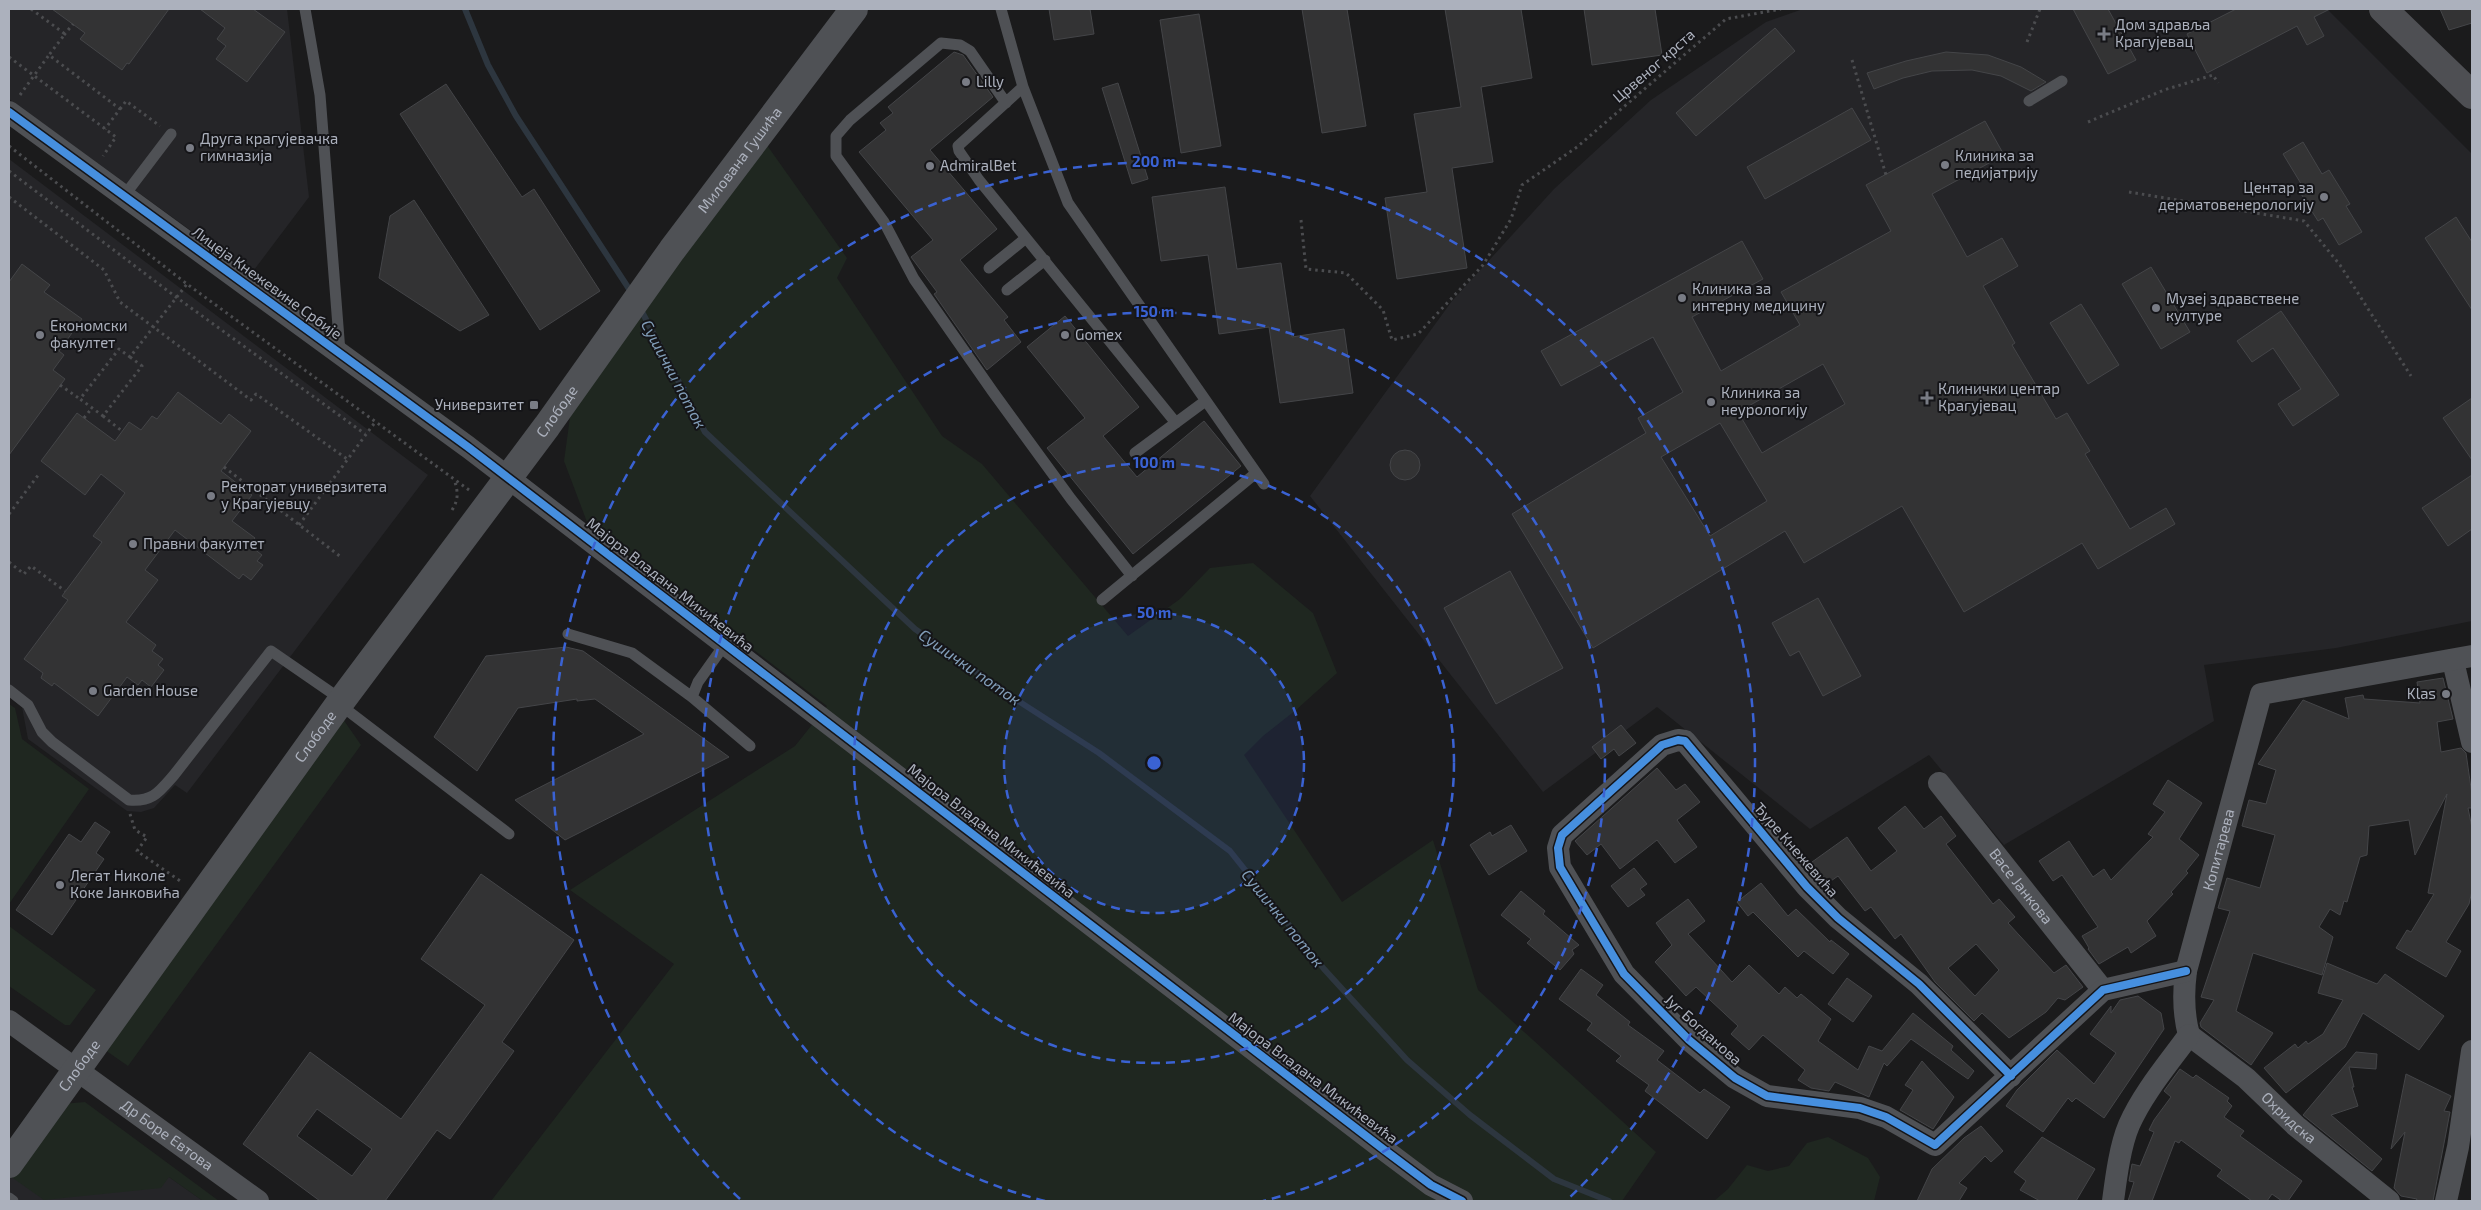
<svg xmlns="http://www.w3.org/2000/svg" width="2481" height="1210" font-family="'Exo 2',sans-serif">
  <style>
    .built { fill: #252528 }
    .green { fill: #1f2720 }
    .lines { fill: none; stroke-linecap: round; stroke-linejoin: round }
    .stream { stroke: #2d363f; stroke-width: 6 }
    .building { fill: #333334; stroke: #444548; fill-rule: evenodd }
    .path { stroke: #4b4c4f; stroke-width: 3; stroke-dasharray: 2.5 4; stroke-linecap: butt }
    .service { stroke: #4f5155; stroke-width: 11 }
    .minor { stroke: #4f5155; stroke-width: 22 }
    .tertiary { stroke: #4f5155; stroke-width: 28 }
    .secondary { stroke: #4e4f53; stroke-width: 28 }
    .cycleway-casing { stroke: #151518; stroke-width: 11 }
    .cycleway { stroke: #468fdf; stroke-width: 8 }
    .ring { fill: none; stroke: #3a62d3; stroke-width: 2.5; stroke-dasharray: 9 6 }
    .poi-dot { fill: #797c85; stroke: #151518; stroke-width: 2 }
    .labels { text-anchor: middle; stroke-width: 4; stroke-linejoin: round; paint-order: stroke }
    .poi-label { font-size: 15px; fill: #acb1bd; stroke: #151518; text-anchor: start }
    .street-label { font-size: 15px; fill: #acb1bd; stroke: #151518 }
    .water-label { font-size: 16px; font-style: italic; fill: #829eb9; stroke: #151518 }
    .centre { fill: #3a62d3; stroke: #151518; stroke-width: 2.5 }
    .ring-label { font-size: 15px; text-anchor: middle; font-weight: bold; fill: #3a62d3; stroke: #151518; stroke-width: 4; stroke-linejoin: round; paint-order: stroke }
  </style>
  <rect width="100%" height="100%" fill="#1b1b1c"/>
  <path class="built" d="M9 9H287L309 197 251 274 9 99Z
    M1803 9H2327L2472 154V621L2336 648 2204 665 2214 721 2004 845 1929 755 1810 829 1657 707 1543 792 1310 496 1452 301 1554 189 1651 100 1766 22Z
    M9 159 428 475 187 793 175 785 154 808 141 812 127 811 28 739 22 707 9 697Z
    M10 1176 169 1177 203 1201H9Z"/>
  <path class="green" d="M759 134 847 258 837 278 942 436 982 464 1128 636 1180 599 1210 568 1253 563 1313 613 1337 673 1296 710 1263 736 1244 755 1342 902 1433 840 1478 990 1656 1152 1622 1201H491L674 964 570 890 795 746 827 706 587 522 564 461 571 410Z
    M9 704 15 708 22 739 89 789 9 904Z
    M336 709 361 745 128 1066 95 1043Z
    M9 926 96 990 70 1025H65L9 986Z
    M85 1102 219 1201H203L169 1177 161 1188 44 1200 10 1176 62 1104Z
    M1828 1137 1868 1158 1880 1177 1874 1201H1714L1728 1189 1747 1165 1768 1171 1789 1166 1807 1143Z"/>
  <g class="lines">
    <path class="stream" d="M465 9 488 65 516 116 633 295
      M640 308 705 432 915 629 1009 695 1099 753 1230 851 1324 969 1407 1060 1470 1115 1554 1179 1609 1201"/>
  </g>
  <path class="building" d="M52 9H169L129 64 127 63 122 70 80 39 85 33Z
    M200 9H253L285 32 247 82 216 59 226 46 217 39 225 28Z
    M1049 9H1090L1094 34 1054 40Z
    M1302 9H1347L1366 126 1322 133Z
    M1445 9H1521L1532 78 1481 87 1493 162 1452 168 1467 268 1397 279 1385 198 1427 192 1414 114 1461 107Z
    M1584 9H1655L1662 55 1592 65Z
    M2073 9H2108L2136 60 2108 74Z
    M2236 9H2330L2314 17 2324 36 2307 45 2297 26 2207 73 2187 34Z
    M2440 9H2472V23L2449 30Z
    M1199 14 1221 146 1181 153 1160 20Z
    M1775 28 1795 51 1696 136 1676 113Z
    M954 52 963 55 993 97 930 150 997 229 960 260 1008 317 1004 320 1021 342 987 370 934 294 937 292 911 257 933 240 859 152 886 130 880 123 893 113 888 107Z
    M1946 52 1988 55 2021 67 2046 82 2031 91 2001 76 1972 70 1932 71 1903 78 1874 89 1867 73 1906 61Z
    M1118 83 1148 179 1132 184 1102 88Z
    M446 84 522 197 534 189 600 291 540 330 400 114Z
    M1852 108 1871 140 1765 199 1747 167Z
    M1985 121 2004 155 1932 194 1967 257 2002 238 2018 266 1983 286 2015 343 2012 345 2056 419 2067 413 2090 451 2085 454 2130 529 2166 508 2175 524 2098 569 2082 543 1964 612 1902 506 1804 563 1785 531 1593 648 1512 514 1646 433 1638 418 1683 392 1653 337 1561 386 1541 351 1742 241 1763 279 1692 317 1721 371 1800 325 1781 292 1891 231 1866 185ZM1823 364 1845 404 1762 453 1738 412ZM1720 423 1767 501 1710 536 1661 457Z
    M2303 142 2322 174 2329 170 2350 204 2346 206 2362 232 2339 245 2323 218 2318 221 2298 189 2303 187 2283 154Z
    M1225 187 1237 269 1281 263 1292 337 1344 329 1353 393 1280 403 1269 327 1219 334 1208 255 1161 261 1152 197Z
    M414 200 489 315 460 331 379 278 390 216Z
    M2456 217 2472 242V310L2425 238Z
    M22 264 50 285 44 292 82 319 59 351 64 355 53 370 65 379 9 455V282Z
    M2151 267 2190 332 2161 349 2122 284Z
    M2081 304 2119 365 2088 384 2050 323Z
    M2281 311 2339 395 2293 426 2278 404 2301 389 2273 348 2252 362 2237 341Z
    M1065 316 1139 407 1103 436 1137 477 1204 421 1241 466 1133 554 1047 448 1085 418 1027 347Z
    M178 392 221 424 229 414 251 431 221 471 252 495 232 521 255 538 249 545 262 555 257 561 263 565 251 580 243 574 239 579 175 530 145 570 158 580 126 622 156 645 152 651 163 659 158 665 164 670 151 687 142 680 138 685 127 677 98 716 54 683 52 686 41 678 43 673 24 659 68 600 62 596 102 542 93 536 125 493 101 474 85 495 41 461 77 413 115 441 129 422 141 430 152 416 157 419Z
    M2472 398V460L2443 418Z
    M1390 465a15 15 0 1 1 30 0a15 15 0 1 1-30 0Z
    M2472 475V529L2448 546 2422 508Z
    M1510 571 1563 668 1496 704 1444 608Z
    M1818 598 1861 676 1823 696 1799 651 1790 656 1772 623Z
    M566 647 583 651 729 757 565 840 515 800 644 734 595 699 577 701V699L518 708 477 771 434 737 486 656Z
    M2443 678 2453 719 2437 722 2441 752 2461 748 2466 753 2472 795V808H2468L2472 828V891L2469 904 2446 942 2461 951 2446 977 2396 948 2407 930 2411 932 2434 894 2428 893 2447 794 2415 855 2409 820 2369 826 2367 855 2360 857 2347 902 2344 901 2340 915 2330 909 2319 927 2333 937 2322 975 2253 953 2236 1011 2273 1033 2251 1065 2201 1027 2200 1023 2214 1000 2201 997 2230 911 2218 908 2227 878 2260 888 2275 835 2242 826 2249 800 2266 804 2276 770 2258 764 2303 700 2349 719 2345 698 2363 695 2364 699 2420 703 2417 682Z
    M1621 725 1636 743 1619 756 1614 749 1601 759 1592 747Z
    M1657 768 1676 790 1685 784 1700 802 1677 820 1697 847 1675 863 1657 840 1620 869 1601 844 1587 855 1575 841Z
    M2168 780 2202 803 2179 839 2199 855 2186 871 2188 873 2171 892 2173 894 2147 921 2156 936 2131 953 2128 947 2099 964 2088 949 2089 948 2082 936 2098 927 2062 875 2053 881 2039 861 2069 841 2093 877 2104 869 2111 880 2153 837 2148 834 2165 812 2153 804Z
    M1905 806 1924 829 1941 816 1956 836 1946 844 1993 904 1999 899 2015 917 2008 923 2054 973 2066 965 2083 987 2065 1000 2058 998 2046 1012 2009 1038 1982 1013 1974 1021 1935 982 1901 934 1895 939 1871 907 1865 911 1838 876 1828 883 1812 862 1847 837 1871 871 1897 851 1878 828ZM1976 944 1999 970 1975 996 1948 968Z
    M95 822 110 832 96 853 104 859 52 935 16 910 69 834 81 842Z
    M1511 825 1527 851 1489 875 1470 845 1490 832 1492 836Z
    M1634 868 1647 884 1640 889 1645 895 1628 907 1611 886Z
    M481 874 574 940 502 1042 514 1051 450 1139 437 1130 385 1201H320L243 1144 310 1052 401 1119 485 1005 421 959ZM317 1109 372 1149 352 1176 297 1136Z
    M1761 883 1788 916 1796 909 1830 942 1831 940 1849 954 1833 974 1804 951 1798 957 1753 912 1748 916 1737 902Z
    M1521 891 1545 911 1543 914 1579 945 1572 950 1574 954 1560 970 1527 943 1531 939 1501 915Z
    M1688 899 1705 921 1688 934 1732 982 1749 965 1779 994 1785 987 1797 998 1801 994 1831 1019 1818 1041 1858 1070 1869 1046 1882 1051 1913 1013 1953 1046 1951 1050 1974 1071 1968 1079 1911 1039 1887 1066 1884 1063 1869 1097 1835 1082 1829 1091 1811 1088 1798 1080 1805 1070 1763 1035 1749 1050 1731 1034 1738 1026 1696 987 1686 996 1655 962 1672 945 1656 923Z
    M2327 963 2377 984 2385 974 2444 1016 2419 1050 2363 1013 2345 1047 2286 1093 2264 1068 2295 1044 2298 1048 2306 1041 2308 1044 2323 1034 2343 1000 2318 993Z
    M1581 969 1603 985 1596 995 1630 1022 1628 1025 1664 1051 1657 1060 1700 1093 1704 1089 1730 1107 1707 1139 1645 1091 1649 1085 1616 1061 1621 1056 1587 1030 1592 1023 1559 999Z
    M1847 978 1872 996 1853 1022 1828 1004Z
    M2138 996 2161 1013 2164 1029 2104 1118 2076 1098 2072 1102 2068 1098 2043 1132 2006 1106 2017 1090 2057 1050 2094 1084 2116 1053 2090 1034 2111 1006V1013L2120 1000Z
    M2356 1052 2377 1054 2376 1069 2349 1067 2354 1087H2352L2358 1106 2331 1115 2382 1159 2372 1171 2303 1115Z
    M1922 1061 1954 1097 1933 1129 1900 1110 1913 1090 1905 1085Z
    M2180 1069 2193 1078 2196 1075 2229 1098 2227 1101 2232 1106 2224 1117 2244 1131 2240 1136 2302 1181 2288 1201H2282L2272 1194 2267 1201H2252L2217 1176 2222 1170 2181 1140 2179 1143 2175 1141 2152 1201H2128L2134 1182 2129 1181 2132 1164 2140 1166 2154 1132 2149 1130 2154 1120 2171 1097 2164 1091Z
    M2406 1074 2451 1096 2444 1111 2450 1112 2433 1201H2416L2417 1199 2401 1196 2394 1188 2405 1132 2391 1149Z
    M1981 1126 2003 1151 1991 1162 1985 1156 1959 1183 1967 1188 1959 1201H1917L1932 1169 1964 1138Z
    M2042 1137 2095 1169 2076 1201H2040L2020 1190 2026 1181 2014 1172Z"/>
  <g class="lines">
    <path class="path" d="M31 9 65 34 49 55 120 109 105 129
      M64 35 73 24
      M2027 42 2040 9
      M9 57 116 137 103 156
      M1852 60 1886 175
      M20 95 49 55
      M120 109 126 101 160 126
      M2088 122 2164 90 2213 75 2218 83
      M9 146 187 284 469 490
      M9 171 176 297 365 434
      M2129 192 2304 221 2340 265 2411 376
      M9 197 104 270 120 302 251 400 256 394 347 459
      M1301 220 1306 269 1346 273 1383 310 1392 340 1418 334 1483 265 1511 219 1522 185 1577 147 1726 19 1781 9
      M130 357 142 366 103 416 80 399 119 349 130 357 187 284
      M60 385 80 399
      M103 416 122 431
      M84 418 92 408
      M224 467 341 557
      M452 510C459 499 458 491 454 479
      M9 514 39 474
      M299 525 376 421
      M9 562 24 574 31 566 65 591
      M130 814 135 830 147 837 137 851 183 883"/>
    <path class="service" d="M305 9 320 95 340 352
      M1001 9 1023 87 1068 203 1264 484
      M1023 87 958 146 959 151 979 180 1176 423
      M2029 101 2062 81
      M1006 103 970 51 960 45 941 43 850 120 836 136V156L884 222 914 279 993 392 1071 499 1132 576
      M124 196 171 134
      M989 268 1026 238
      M1007 290 1045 260
      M1135 453 1204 402
      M1102 600 1256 473
      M568 634 632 653 692 697
      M725 644 698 682 692 697 750 746
      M9 690 28 705 42 732 52 742 129 800C153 802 159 792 174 775L271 651 342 700
      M339 704 509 834
      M9 1198 13 1201"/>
    <g class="minor">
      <path d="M9 112 468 447 1383 1149 1431 1185 1462 1201"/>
      <path d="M2453 661 2472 742"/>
      <path id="s1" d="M1939 783 2103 990"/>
      <path id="s2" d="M9 1021 258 1201"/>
      <path id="s3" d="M2189 1035C2183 1013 2183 994 2186 971L2261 694 2472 656"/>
      <path id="s4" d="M2189 1035 2246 1078 2296 1126 2389 1201"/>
      <path d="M2011 1076 1919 984 1838 918 1807 887 1685 741 1678 740 1662 745 1562 835 1558 848 1560 867 1624 974 1689 1040 1735 1078 1767 1096 1860 1108 1886 1117 1935 1145 2103 990 2186 971"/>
      <path d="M2113 1201C2116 1178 2120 1146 2129 1125 2143 1093 2168 1064 2189 1035"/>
      <path d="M2446 1201 2458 1147 2472 1051"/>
    </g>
    <path class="tertiary" id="s5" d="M9 1164 339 704 547 426 672 250 854 9"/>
    <path class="secondary" d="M2383 9 2472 95"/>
    <g class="cycleway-casing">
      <path id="cycleway" d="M9 112 468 447 1383 1149 1431 1185 1462 1201
        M2011 1076 1919 984 1838 918 1807 887 1685 741 1678 740 1662 745 1562 835 1558 848 1560 867 1624 974 1689 1040 1735 1078 1767 1096 1860 1108 1886 1117 1935 1145 2103 990 2186 971"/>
    </g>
    <use href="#cycleway" class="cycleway"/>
  </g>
  <circle cx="1154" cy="763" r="150" fill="#3a62d3" fill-opacity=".12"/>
  <g class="ring">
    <circle cx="1154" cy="763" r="150"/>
    <circle cx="1154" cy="763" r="300"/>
    <path d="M1045 1201A451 451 0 1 1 1263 1201"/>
    <path d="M740 1199A601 601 0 1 1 1568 1199"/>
  </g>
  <g class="poi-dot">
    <path d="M2101.5 26.5h5v5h5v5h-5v5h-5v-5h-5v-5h5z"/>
    <circle cx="966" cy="82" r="5"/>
    <circle cx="190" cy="148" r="5"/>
    <circle cx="1945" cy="165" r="5"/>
    <circle cx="930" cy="166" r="5"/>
    <circle cx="2324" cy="197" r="5"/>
    <circle cx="1682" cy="298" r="5"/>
    <circle cx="2156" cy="308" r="5"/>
    <circle cx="40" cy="335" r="5"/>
    <circle cx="1065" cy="335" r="5"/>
    <path d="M1924.5 390.5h5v5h5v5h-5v5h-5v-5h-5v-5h5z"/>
    <circle cx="1711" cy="402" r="5"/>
    <rect x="529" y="400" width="10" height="10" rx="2.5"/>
    <circle cx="211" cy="496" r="5"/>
    <circle cx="133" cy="544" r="5"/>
    <circle cx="93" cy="691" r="5"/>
    <circle cx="2446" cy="694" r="5"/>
    <circle cx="60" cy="885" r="5"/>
  </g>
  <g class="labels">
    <g class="poi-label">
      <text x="2115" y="30">Дом здравља<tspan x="2115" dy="17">Крагујевац</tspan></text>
      <text x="976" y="87">Lilly</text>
      <text x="200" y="144">Друга крагујевачка<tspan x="200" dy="17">гимназија</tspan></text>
      <text x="1955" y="161">Клиника за<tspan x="1955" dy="17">педијатрију</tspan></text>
      <text x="940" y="171">AdmiralBet</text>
      <text x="2314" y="193" text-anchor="end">Центар за<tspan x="2314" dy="17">дерматовенерологију</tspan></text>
      <text x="1692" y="294">Клиника за<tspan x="1692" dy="17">интерну медицину</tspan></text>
      <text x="2166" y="304">Музеј здравствене<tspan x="2166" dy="17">културе</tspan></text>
      <text x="50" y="331">Економски<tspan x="50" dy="17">факултет</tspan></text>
      <text x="1075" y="340">Gomex</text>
      <text x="1938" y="394">Клинички центар<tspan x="1938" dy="17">Крагујевац</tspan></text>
      <text x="1721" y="398">Клиника за<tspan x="1721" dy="17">неурологију</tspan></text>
      <text x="524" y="410" text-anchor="end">Универзитет</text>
      <text x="221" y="492">Ректорат универзитета<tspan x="221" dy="17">у Крагујевцу</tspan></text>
      <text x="143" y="549">Правни факултет</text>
      <text x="103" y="696">Garden House</text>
      <text x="2436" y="699" text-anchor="end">Klas</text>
      <text x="70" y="881">Легат Николе<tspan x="70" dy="17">Коке Јанковића</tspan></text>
    </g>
    <g class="street-label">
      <text transform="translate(1654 66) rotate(-41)" y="5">Црвеног крста</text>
      <text dy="5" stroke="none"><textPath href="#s5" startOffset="1242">Милована Гушића</textPath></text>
      <text transform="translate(267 283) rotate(36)" y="5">Лицеја Кнежевине Србије</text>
      <text dy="5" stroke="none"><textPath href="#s5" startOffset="931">Слободе</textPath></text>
      <text transform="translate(670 585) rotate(38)" y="5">Мајора Владана Микићевића</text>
      <text dy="5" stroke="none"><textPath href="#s5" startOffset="526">Слободе</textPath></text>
      <text transform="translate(991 831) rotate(38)" y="5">Мајора Владана Микићевића</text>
      <text transform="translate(1796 850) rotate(49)" y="5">Ђуре Кнежевића</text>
      <text dy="5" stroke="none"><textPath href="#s3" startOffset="190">Копитарева</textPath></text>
      <text dy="5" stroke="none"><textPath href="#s1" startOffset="132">Васе Јанкова</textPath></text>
      <text transform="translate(1703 1030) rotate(42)" y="5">Југ Богданова</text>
      <text dy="5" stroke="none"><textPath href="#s5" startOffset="121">Слободе</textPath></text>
      <text transform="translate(1313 1078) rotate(37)" y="5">Мајора Владана Микићевића</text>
      <text dy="5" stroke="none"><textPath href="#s4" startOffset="130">Охридска</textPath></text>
      <text dy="5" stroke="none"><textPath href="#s2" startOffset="195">Др Боре Евтова</textPath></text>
    </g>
    <g class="water-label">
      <text transform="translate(674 374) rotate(62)" y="6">Сушички поток</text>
      <text transform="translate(970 667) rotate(35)" y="6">Сушички поток</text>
      <text transform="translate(1283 918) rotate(51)" y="6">Сушички поток</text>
    </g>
  </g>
  <circle cx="1154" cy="763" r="8" class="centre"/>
  <g class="ring-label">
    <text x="1154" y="167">200 m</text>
    <text x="1154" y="317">150 m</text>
    <text x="1154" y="468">100 m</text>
    <text x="1154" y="618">50 m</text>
  </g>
  <rect width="2481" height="1210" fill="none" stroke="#acb1bd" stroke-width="20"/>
</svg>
